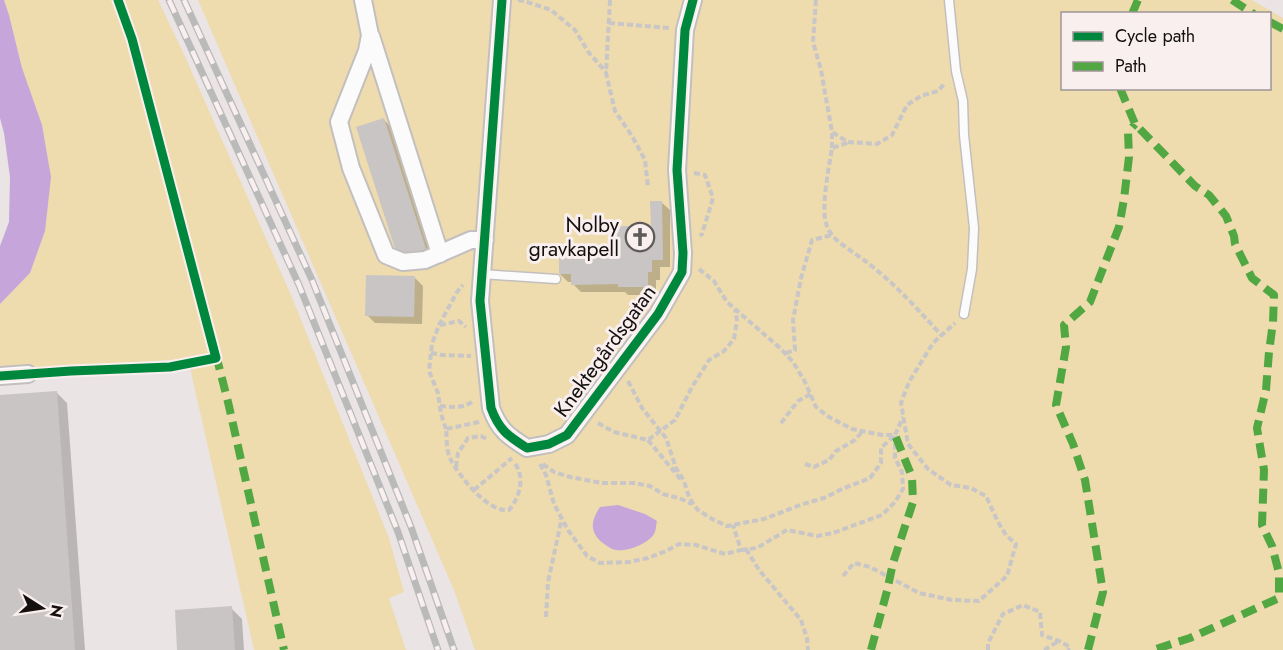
<svg xmlns="http://www.w3.org/2000/svg" width="1283" height="650" font-family="Jost,sans-serif">
  <style>
    .green { fill: #eedbae; fill-rule: evenodd }
    .water { fill: #c6a6da }
    .shadow { fill: #0003 }
    .building { fill: #c9c5c4 }
    .lines { fill: none; stroke-linecap: round; stroke-linejoin: round }
    .service-casing { stroke: #c3bfbf; stroke-width: 11 }
    .minor-casing { stroke: #c3bfbf; stroke-width: 20 }
    .path { stroke: #c8c6c6; stroke-width: 4; stroke-dasharray: 6 3; stroke-linecap: butt }
    .service { stroke: #fcfbfb; stroke-width: 8 }
    .minor { stroke: #fcfbfb; stroke-width: 16 }
    .rail-casing { stroke: #bababa; stroke-width: 7 }
    .rail { stroke: #faefef; stroke-width: 4.5; stroke-dasharray: 14; stroke-linecap: butt }
    .quiet { stroke: #51a842; stroke-width: 8; stroke-dasharray: 15 8; stroke-linecap: butt }
    .cycleway-casing { stroke: #faefef; stroke-width: 13 }
    .cycleway { stroke: #00873e; stroke-width: 9 }
    .labels { text-anchor: middle; stroke-width: 6; stroke-linejoin: round; paint-order: stroke }
    .poi-label { font-size: 21px; fill: #141010; stroke: #faefef; text-anchor: end }
    .street-label { font-size: 21px; fill: #141010; stroke: #faefef }
  </style>
  <rect width="100%" height="100%" fill="#eae4e4"/>
  <path class="green" d="M4 0H158L182 50 291 295 389 538 404 592 389 598 406 650H254L188 359 0 370V304L30 273 45 231 22 68 9 15Z
    M198 0H1252L1283 18V650H475L454 590ZM1062 14H1270V88H1062Z"/>
  <path class="water" d="M0 0H4L9 15 22 68 42 125 51 177 45 231 30 273 0 304V246L9 222 10 177 4 133 0 118Z
    M618 505 645 514 657 521C656 525 656 531 654 534 648 544 627 552 616 550 613 550 609 547 607 546 590 535 589 523 600 507Z"/>
  <path class="shadow" d="M383 119 391 127 433 257 407 265Z
    M661 202 670 210V267H660V280H656V295H628L625 292H581L573 284V282H568L560 274 618 250 652 227Z
    M415 278 423 286 422 324 375 323 367 315Z
    M57 393 67 403 85 650H0V397Z
    M231 608 242 619 244 650H179Z"/>
  <path class="building" d="M384 118 426 249 398 258 356 127Z
    M650 201H662L663 260H652V272H648V287H618V284L571 285V274H559V249L617 248V226H651Z
    M366 275 415 276 414 317 365 316Z
    M57 391 75 650H0V395Z
    M232 606 235 650H177L175 610Z"/>
  <g class="lines">
    <g class="service-casing">
      <path id="service" d="M949 0 956 71 963 101 964 135 974 228 972 269 964 314
        M482 274 556 279"/>
    </g>
    <g class="minor-casing">
      <path id="minor" d="M363 0 370 35 367 51 339 122 351 168 386 255 403 262 425 260 471 240H485
        M502 0 480 301 491 408C499 430 508 436 527 448L549 444 567 435 658 314 682 272 683 253 677 170 685 30 693 0
        M371 36 440 254
        M0 376 28 374"/>
    </g>
    <path class="path" d="M518 0 524 1 551 10 575 30 589 53 606 72
      M610 0 606 73 615 111 632 136 645 160 648 187
      M816 0 813 42 821 70 832 132 848 142 877 144 892 135 907 105 921 96 938 91 945 83
      M609 23 669 28
      M847 143 832 148C829 167 821 206 826 223 829 237 843 245 854 253 889 277 913 304 942 336
      M832 148V132
      M694 173 705 175 713 198 702 234 700 236
      M699 269 714 281 727 302 780 348 793 362 804 380 816 407 829 417 852 429 882 435H895L903 417
      M440 325 459 321 466 327
      M431 353 442 355 471 356
      M786 353 795 350 793 320 801 278 812 240 832 235
      M628 381 642 408 666 438 676 468 684 481 689 497 694 505 698 510 712 519 727 526 764 519 803 504 824 498 842 489 870 478 881 463V448L894 436
      M440 406C452 407 465 409 474 400
      M479 422 446 429C447 438 446 450 450 458 458 475 488 513 509 510 521 495 525 477 514 462
      M598 423 614 432 648 440 675 420 692 387 709 360 724 351 734 339 737 320 735 310
      M781 423 798 401 811 394
      M446 429 441 414 438 393 429 371 432 344 439 325 457 292 463 285
      M648 440 682 481
      M540 464 546 475 554 504 568 530 587 556 600 563 629 562 648 558 666 551 679 544 696 545 725 554 741 550 733 525
      M543 464 554 472 570 477 602 483H634L650 486 663 494 679 498 692 504
      M805 464 814 467 829 460 836 451 855 440 862 432
      M456 467 458 453 468 438 481 436 488 440
      M474 490 512 458
      M746 549 759 570 801 620 807 638 808 650
      M741 550 757 548 787 530 817 536 833 533 882 515 895 502 903 489 902 472 895 458V436
      M843 576 854 563 870 567 919 593 952 600 979 601 1007 576 1016 544 1006 535 998 522 986 496 971 488 951 485 928 469 908 444 901 403 909 382 933 343 955 323
      M546 617 548 582 561 522 560 519
      M988 650V643L1003 614 1023 605 1040 612 1042 635 1059 641 1070 647 1068 650
      M1044 650 1059 641"/>
    <use href="#service" class="service"/>
    <use href="#minor" class="minor"/>
    <g class="rail-casing">
      <path id="rail" d="M169 0 299 285 398 532 438 650
        M184 0 312 280 411 527 454 650"/>
    </g>
    <use href="#rail" class="rail"/>
    <path class="quiet" d="M1232 0 1254 14
      M1132 14 1138 0
      M1270 22 1283 29
      M1120 88 1135 124 1195 186 1209 195 1226 216 1234 236 1235 244 1252 278 1274 295 1273 322 1269 352 1266 390 1257 428 1264 470 1262 525 1272 546 1279 573V598L1190 638 1153 650
      M216 355 228 402 284 650
      M871 650 887 591 893 563 913 502 912 477 895 435
      M1088 650 1103 592 1085 480 1073 444 1056 405 1066 347 1064 325 1090 302 1119 227 1124 199 1129 157 1128 132 1135 124"/>
    <g class="cycleway-casing">
      <path id="cycleway" d="M502 0 480 301 491 408C499 430 508 436 527 448L549 444 567 435 658 314 682 272 683 253 677 170 685 30 693 0
        M0 376 71 371 170 367 216 358 132 39 118 0"/>
    </g>
    <use href="#cycleway" class="cycleway"/>
  </g>
  <defs>
    <g id="church-ring" transform="scale(1.5)"><circle r="9.5" fill="#faefef" stroke="#5f5a5a" stroke-width="1.5"/><path d="M-1.2-6h2.4v3.5h3.3v2.4h-3.3V6h-2.4V-.1h-3.3v-2.4h3.3Z" fill="#5f5a5a"/></g>
  </defs>
  <g fill-rule="evenodd">
    <use href="#church-ring" x="640" y="237"/>
  </g>
  <g class="labels">
    <g class="poi-label">
      <text x="619" y="232">Nolby<tspan x="619" dy="24">gravkapell</tspan></text>
    </g>
    <g class="street-label">
      <text transform="translate(605 351) rotate(-54)" y="7">Knektegårdsgatan</text>
    </g>
  </g>
  <rect x="1061" y="12" width="210" height="78" fill="#faefef" stroke="#9e9696" stroke-width="1.5"/>
  <rect x="1073" y="32" width="30" height="9" fill="#00873e" stroke="#9e9696" stroke-width="1.5"/>
  <text x="1115" y="42" font-size="18" fill="#141010">Cycle path</text>
  <rect x="1073" y="62" width="30" height="9" fill="#51a842" stroke="#9e9696" stroke-width="1.5"/>
  <text x="1115" y="72" font-size="18" fill="#141010">Path</text>
  <g transform="translate(42 608) rotate(102)" stroke="#faefef" stroke-width="4.5" paint-order="stroke">
  <path d="M0-4.5L10 22L0 15L-10 22Z" fill="#141010"/>
  <text y="-9" font-size="16" font-weight="bold" text-anchor="middle" fill="#141010">N</text>
  </g>
</svg>
